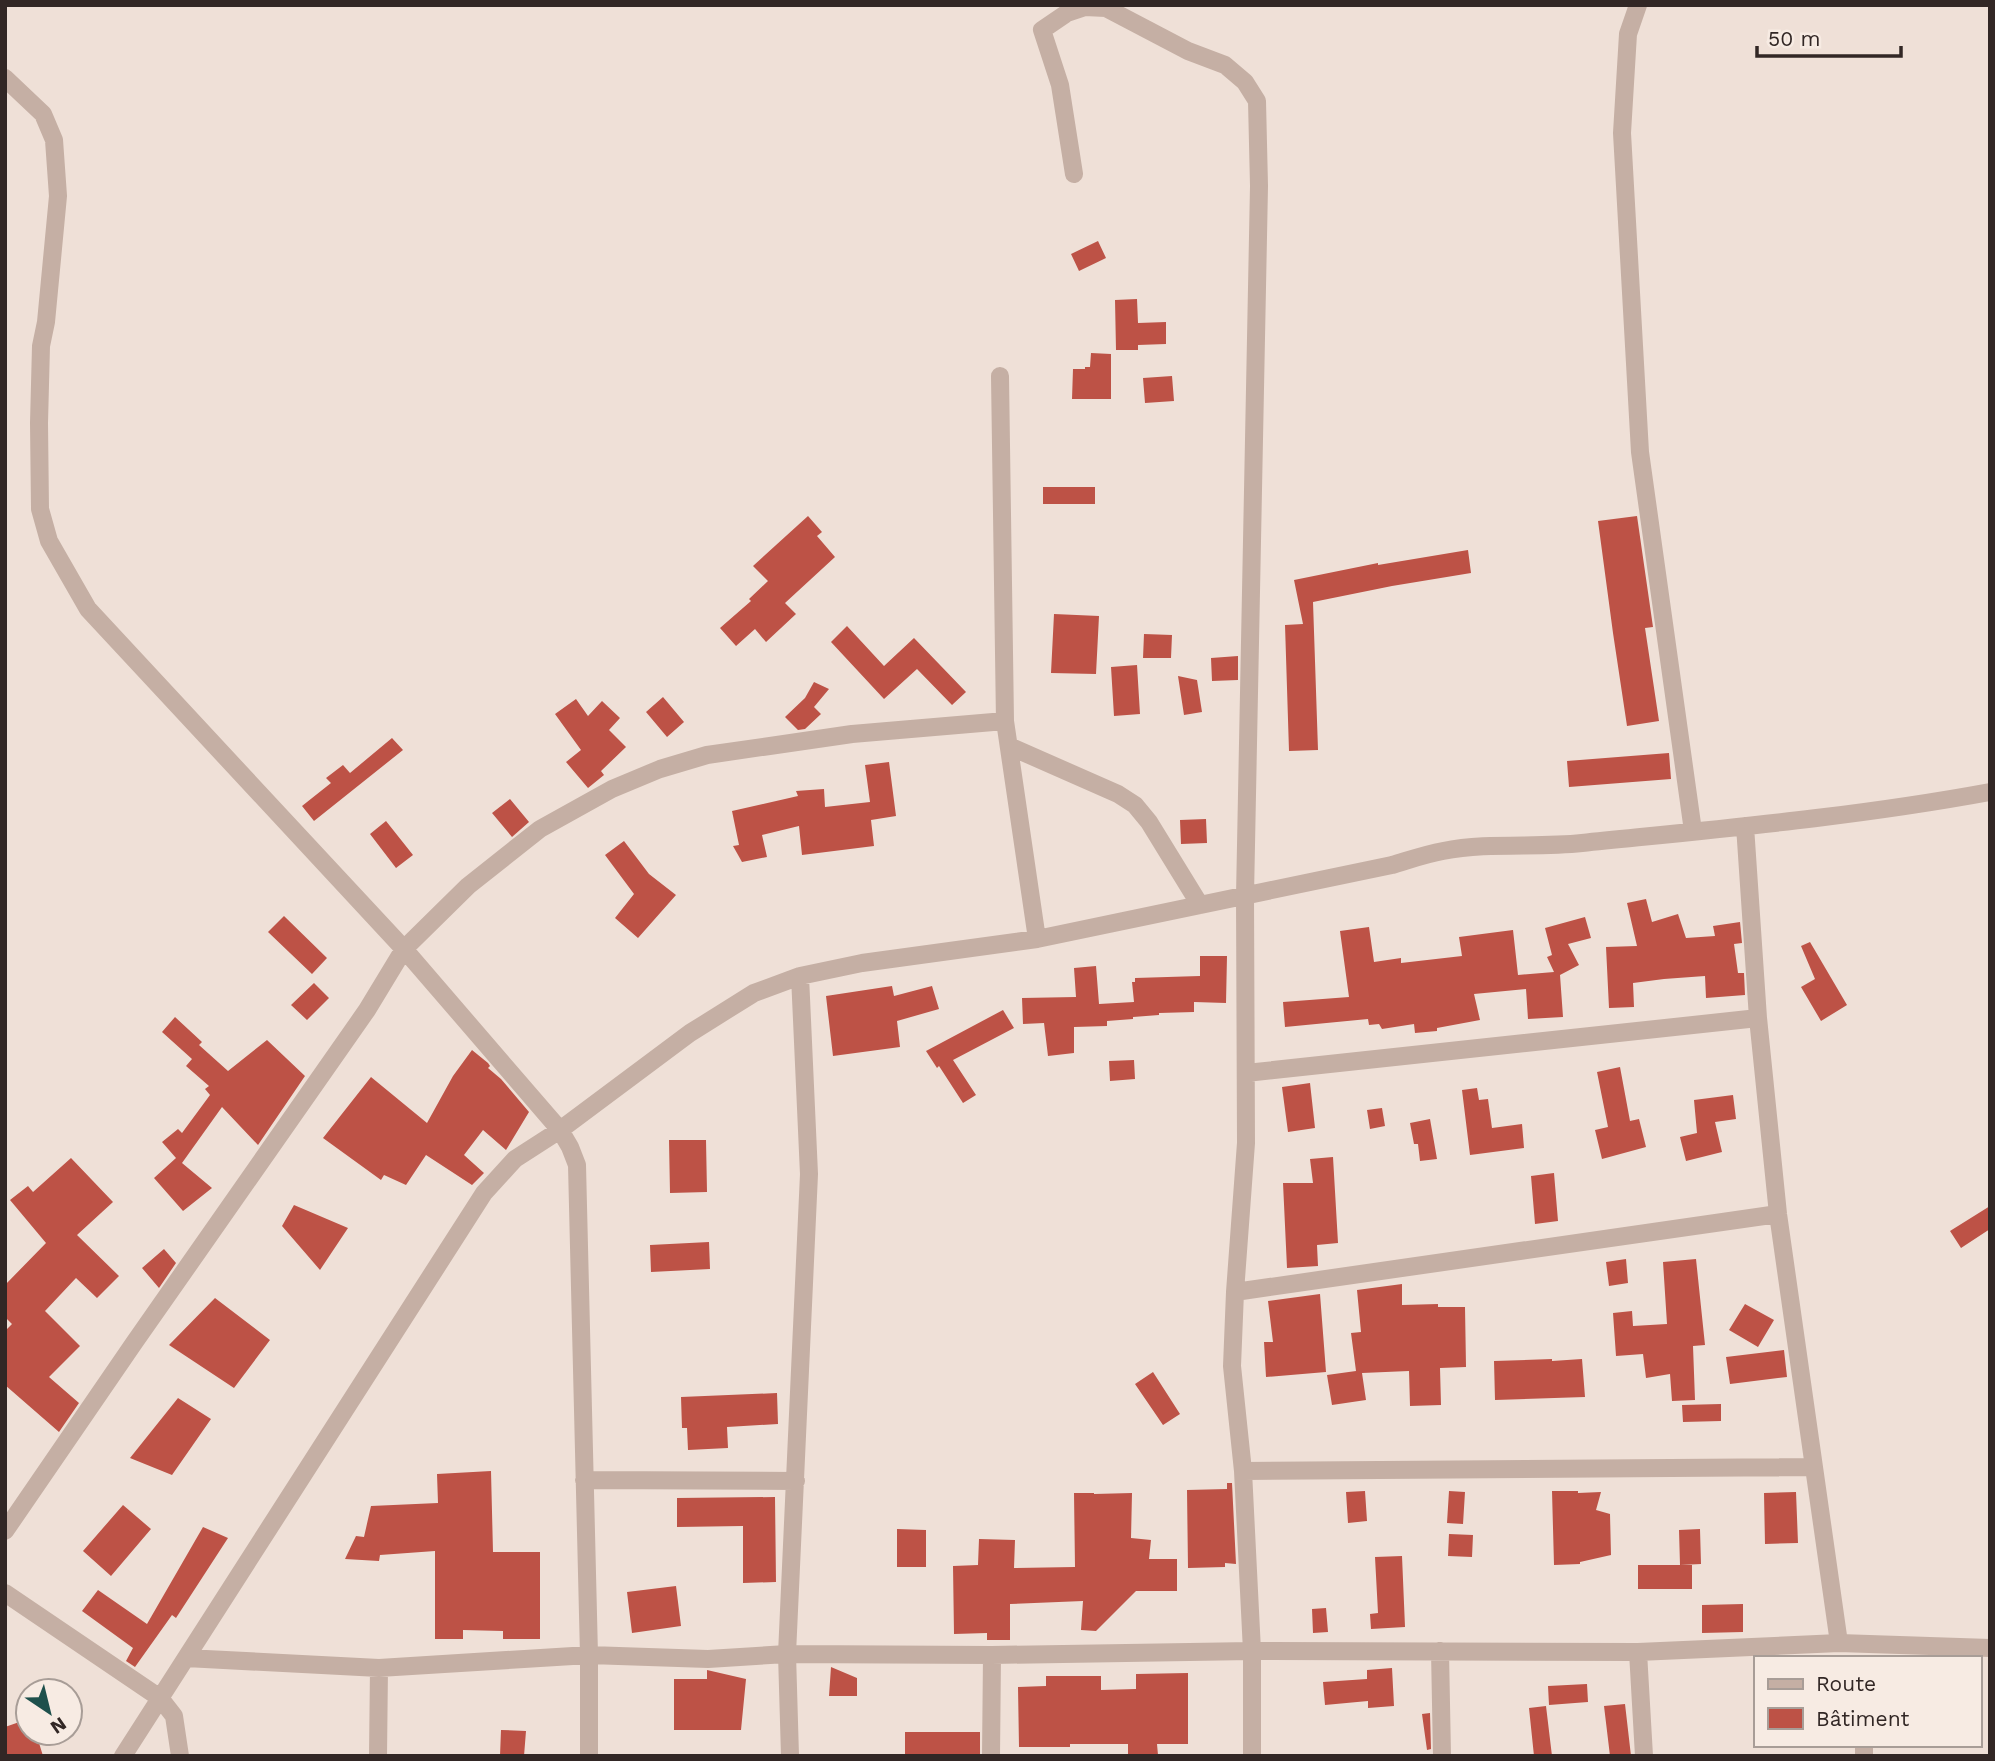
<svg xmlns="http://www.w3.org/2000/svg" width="1995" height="1761" font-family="'Work Sans',sans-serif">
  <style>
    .building { fill: #bd5246 }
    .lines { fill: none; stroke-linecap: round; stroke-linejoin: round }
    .minor { stroke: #c5afa4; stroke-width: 18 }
  </style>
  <rect width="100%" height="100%" fill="#efe0d7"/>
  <path class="building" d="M1098 241 1106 258 1079 271 1071 254Z
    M1137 299 1138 323 1166 322V344L1138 345V350H1116L1115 300Z
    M1091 353 1111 354V399H1072L1073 369H1085V367H1090Z
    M1172 376 1174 401 1145 403 1143 378Z
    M1043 487H1095V504H1043Z
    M808 516 822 532 817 536 835 557 785 603 796 614 766 642 755 629 736 646 720 628 751 601 749 599 768 581 753 566Z
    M1637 516 1653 627 1645 628 1659 721 1627 726 1613 633 1598 521Z
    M1468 550 1471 573 1392 586 1313 602 1318 750 1289 751 1285 625 1303 624 1294 580 1378 563V565Z
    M1054 614 1099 616 1096 674 1051 673Z
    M847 626 884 666 914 638 966 692 952 705 917 669 884 699 831 642Z
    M1144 634 1172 635 1171 658H1143Z
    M1238 656V680L1212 681 1211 658Z
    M1137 665 1140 714 1114 716 1111 667Z
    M1178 676 1197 680 1202 712 1184 715Z
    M814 682 829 689 814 707 821 714 805 729 798 730 785 717 805 698Z
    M663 697 684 722 667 737 646 712Z
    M576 699 588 716 602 701 620 718 609 730 626 747 601 771 604 775 588 788 566 762 581 750 555 714Z
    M392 738 403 750 314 821 302 806 331 783 326 778 343 765 350 773Z
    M1669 753 1671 779 1569 787 1567 761Z
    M889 762 896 816 871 820 874 846 802 855 799 826 762 835 767 857 742 862 733 846 739 845 732 811 798 796 796 791 824 789 825 807 870 802 865 765Z
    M510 799 529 822 512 837 492 813Z
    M1206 819 1207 843 1181 844 1180 820Z
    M386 821 413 855 396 868 370 834Z
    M624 841 649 874 676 895 638 938 615 918 634 894 605 855Z
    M1646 899 1652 922 1678 914 1686 938 1715 936 1713 926 1740 922 1742 943 1734 944 1738 973H1744L1745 995 1706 998 1705 976 1664 979 1633 983 1634 1007 1609 1008 1606 947 1637 946 1627 903Z
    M284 916 327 958 312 974 268 932Z
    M1585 917 1591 938 1568 944 1579 965 1560 975 1563 1017 1528 1019 1526 989 1474 994 1480 1020 1437 1028V1031L1415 1033 1414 1024 1382 1029 1379 1024 1369 1025 1368 1019 1285 1027 1283 1002 1349 997 1340 931 1369 927 1374 962 1401 958V963L1462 956 1459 937 1513 930 1518 975 1554 972 1547 957 1552 955 1545 928Z
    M1810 942 1847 1005 1821 1021 1801 987 1815 979 1801 946Z
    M1200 956H1227L1226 1003 1194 1002V1012L1159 1013V1015L1133 1017V1019L1107 1021V1026L1074 1027V1053L1048 1056 1044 1023 1023 1024 1022 998 1076 997 1074 968 1096 966 1099 1004 1134 1002 1132 982H1135V978L1200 976Z
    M314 983 329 998 307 1020 291 1005Z
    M892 986 894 996 932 986 939 1009 897 1021 900 1047 833 1056 826 996Z
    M1003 1010 1014 1028 953 1060 976 1095 963 1103 939 1066 937 1068 926 1051Z
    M175 1017 202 1042 199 1045 228 1071 267 1040 305 1076 258 1145 222 1107 182 1163 212 1188 183 1211 154 1178 176 1158 162 1142 178 1129 182 1133 210 1095 205 1089 209 1086 186 1066 192 1059 162 1032Z
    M472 1050 488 1063 490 1066 488 1068 501 1079 529 1112 506 1150 483 1130 464 1155 484 1173 472 1185 426 1155 406 1185 384 1175 381 1180 323 1138 371 1077 427 1123 453 1076Z
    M1134 1060 1135 1079 1110 1081 1109 1061Z
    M1620 1067 1630 1121 1639 1119 1646 1147 1602 1159 1595 1130 1608 1127 1597 1072Z
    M1310 1083 1315 1128 1288 1132 1282 1087Z
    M1477 1088 1479 1100 1488 1099 1492 1128 1522 1124 1524 1148 1470 1155 1462 1090Z
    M1733 1095 1736 1119 1715 1122 1722 1152 1686 1161 1680 1137 1697 1133 1694 1100Z
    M1382 1108 1385 1126 1370 1129 1367 1110Z
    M1430 1119 1437 1159 1420 1161 1418 1144H1414L1410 1123Z
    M669 1140H706L707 1192 670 1193Z
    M1333 1157 1338 1243 1317 1245 1318 1266 1287 1268 1283 1183H1313L1310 1159Z
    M71 1158 113 1202 77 1235 119 1276 97 1298 76 1278 45 1311 80 1346 49 1377 79 1403 59 1432 5 1385V1331L12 1324 5 1317V1285L46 1243 10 1200 28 1186 33 1192Z
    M1554 1173 1558 1221 1535 1224 1531 1176Z
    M294 1205 348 1228 320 1270 282 1226Z
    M1990 1206V1229L1961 1248 1950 1231Z
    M709 1242 710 1269 651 1272 650 1245Z
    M164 1249 176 1263 159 1288 142 1268Z
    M1626 1259 1628 1283 1609 1286 1606 1262Z
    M1696 1259 1705 1345 1693 1346 1695 1400 1672 1401 1670 1374 1646 1378 1643 1354 1616 1356 1613 1313 1632 1311 1633 1326 1667 1324 1663 1262Z
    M1402 1284V1305L1438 1304V1307H1465L1466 1367 1440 1368 1441 1405 1410 1406 1409 1371 1362 1373 1366 1400 1332 1405 1327 1375 1356 1371 1351 1333 1361 1332 1357 1290Z
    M1320 1294 1326 1372 1266 1377 1264 1342H1273L1268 1301Z
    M215 1298 270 1340 234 1388 169 1345Z
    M1745 1304 1774 1320 1758 1347 1729 1330Z
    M1784 1350 1787 1377 1730 1384 1726 1357Z
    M1552 1359V1361L1582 1359 1585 1397 1495 1400 1494 1361Z
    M1153 1372 1180 1414 1163 1425 1135 1384Z
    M777 1393 778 1424 727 1427 728 1448 688 1450 687 1428H682L681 1397Z
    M178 1398 211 1419 172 1475 130 1458Z
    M1721 1404V1421L1683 1422 1682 1405Z
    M491 1471 493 1552H540V1639H503V1631L463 1630V1639H435V1551L380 1555 379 1561 345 1559 356 1536 364 1537 371 1506 438 1503 437 1474Z
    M1227 1483H1232L1236 1564 1225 1563V1567L1188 1568 1187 1490 1227 1489Z
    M1365 1491 1367 1521 1348 1523 1346 1492Z
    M1449 1491 1465 1492 1463 1524 1447 1523Z
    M1552 1491H1578V1493L1601 1492 1596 1510 1610 1514 1611 1555 1580 1562V1564L1554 1565Z
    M1796 1492 1798 1543 1765 1544 1764 1493Z
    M1074 1493H1094V1494L1132 1493 1131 1538 1151 1540 1149 1559H1177V1591H1136L1096 1631 1081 1630 1083 1601 1010 1604V1640H987V1633L954 1634 953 1566 978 1565 979 1539 1015 1540 1014 1568 1075 1567Z
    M775 1497 776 1582 743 1583V1526L677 1527V1498Z
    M123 1505 151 1529 111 1576 83 1551Z
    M203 1527 228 1538 176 1618 172 1615 135 1667 126 1661 133 1648 82 1611 98 1590 147 1624Z
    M897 1529 926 1530V1567H897Z
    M1700 1529 1701 1564 1680 1565 1679 1530Z
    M1449 1534 1473 1535 1472 1557 1448 1556Z
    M1402 1556 1405 1627 1371 1629 1370 1614 1378 1613 1375 1557Z
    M1638 1565H1692V1589H1638Z
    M676 1586 681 1626 632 1633 627 1592Z
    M1743 1604V1632L1702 1633V1605Z
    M1326 1608 1328 1632 1313 1633 1312 1609Z
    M831 1667 857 1678V1696H829Z
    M1392 1668 1394 1706 1368 1708V1701L1325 1705 1323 1682 1367 1679V1670Z
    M707 1670 746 1679 741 1730H674V1679H707Z
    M1188 1673V1744H1157L1158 1755 1128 1756V1744H1070V1747H1019L1018 1687 1046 1686V1676H1101V1690L1136 1689V1674Z
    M1587 1684 1588 1702 1549 1705 1548 1686Z
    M1625 1704 1631 1756H1610L1604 1706Z
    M1546 1706 1552 1756H1534L1529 1708Z
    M1430 1713 1431 1749 1427 1750 1422 1714Z
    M28 1719V1733H36L43 1756H5V1727Z
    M501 1730 526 1731 524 1756H500Z
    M905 1732H980V1756H905Z"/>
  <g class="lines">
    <path class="minor" d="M1638 5 1628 34 1622 133 1640 452 1693 831
      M5 78 43 114 54 140 58 196 46 322 41 346 39 423 40 509 49 541 88 609 404 949 560 1130 570 1147 577 1165 589 1655V1756
      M1074 174 1060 85 1042 30 1067 13 1085 7 1106 8 1188 51 1225 65 1245 82 1257 101 1259 186 1245 896 1246 1143 1235 1292 1232 1366 1243 1471 1252 1651V1756
      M1000 376 1005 721 1037 939
      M1009 746 1118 794 1135 805 1149 822 1200 905
      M1745 826 1758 1018 1778 1214 1839 1643
      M1246 1073 1758 1018
      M1235 1292 1778 1214
      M1243 1471 1814 1467
      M584 1480 796 1481
      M5 1531 134 1343 367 1010 404 949 468 886 540 829 612 789 660 769 707 755 852 734 1005 721
      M5 1593 160 1698 174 1716 180 1756
      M1440 1651 1442 1756
      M1638 1652 1644 1756
      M186 1658 379 1668 589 1655 708 1659 787 1654 992 1655 1252 1651 1638 1652 1839 1643 1990 1648
      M1864 1745V1756
      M123 1756 484 1193 515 1159 560 1130 690 1033 754 993 800 976 862 963 1037 939 1392 865C1409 860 1426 854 1443 851 1489 842 1536 848 1582 843 1718 829 1855 817 1990 792
      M378 1756 379 1668
      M790 1756 787 1654 809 1174 800 976
      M991 1756 992 1655"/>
  </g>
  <rect width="1995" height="1761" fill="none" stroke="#322725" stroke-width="14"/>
  <rect x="1754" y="1656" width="228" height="91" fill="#f7ebe3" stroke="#a89d97" stroke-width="2"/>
  <rect x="1768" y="1679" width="35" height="10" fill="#c5afa4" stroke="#a89d97" stroke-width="2"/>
  <text x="1816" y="1691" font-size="21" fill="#322725">Route</text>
  <rect x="1768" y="1708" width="35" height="21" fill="#bd5246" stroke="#a89d97" stroke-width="2"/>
  <text x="1816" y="1726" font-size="21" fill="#322725">Bâtiment</text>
  <g transform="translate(49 1712) rotate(145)"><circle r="33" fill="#f7ebe3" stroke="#a89d97" stroke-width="2"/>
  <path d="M0-5L12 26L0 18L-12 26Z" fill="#1e504c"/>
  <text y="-10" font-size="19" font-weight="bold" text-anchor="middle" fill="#322725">N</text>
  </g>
  <path d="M1757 46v10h144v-10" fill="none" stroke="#322725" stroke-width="3.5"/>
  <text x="1768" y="46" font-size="21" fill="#322725" stroke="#f7ebe3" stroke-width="5" paint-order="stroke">50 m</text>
</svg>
